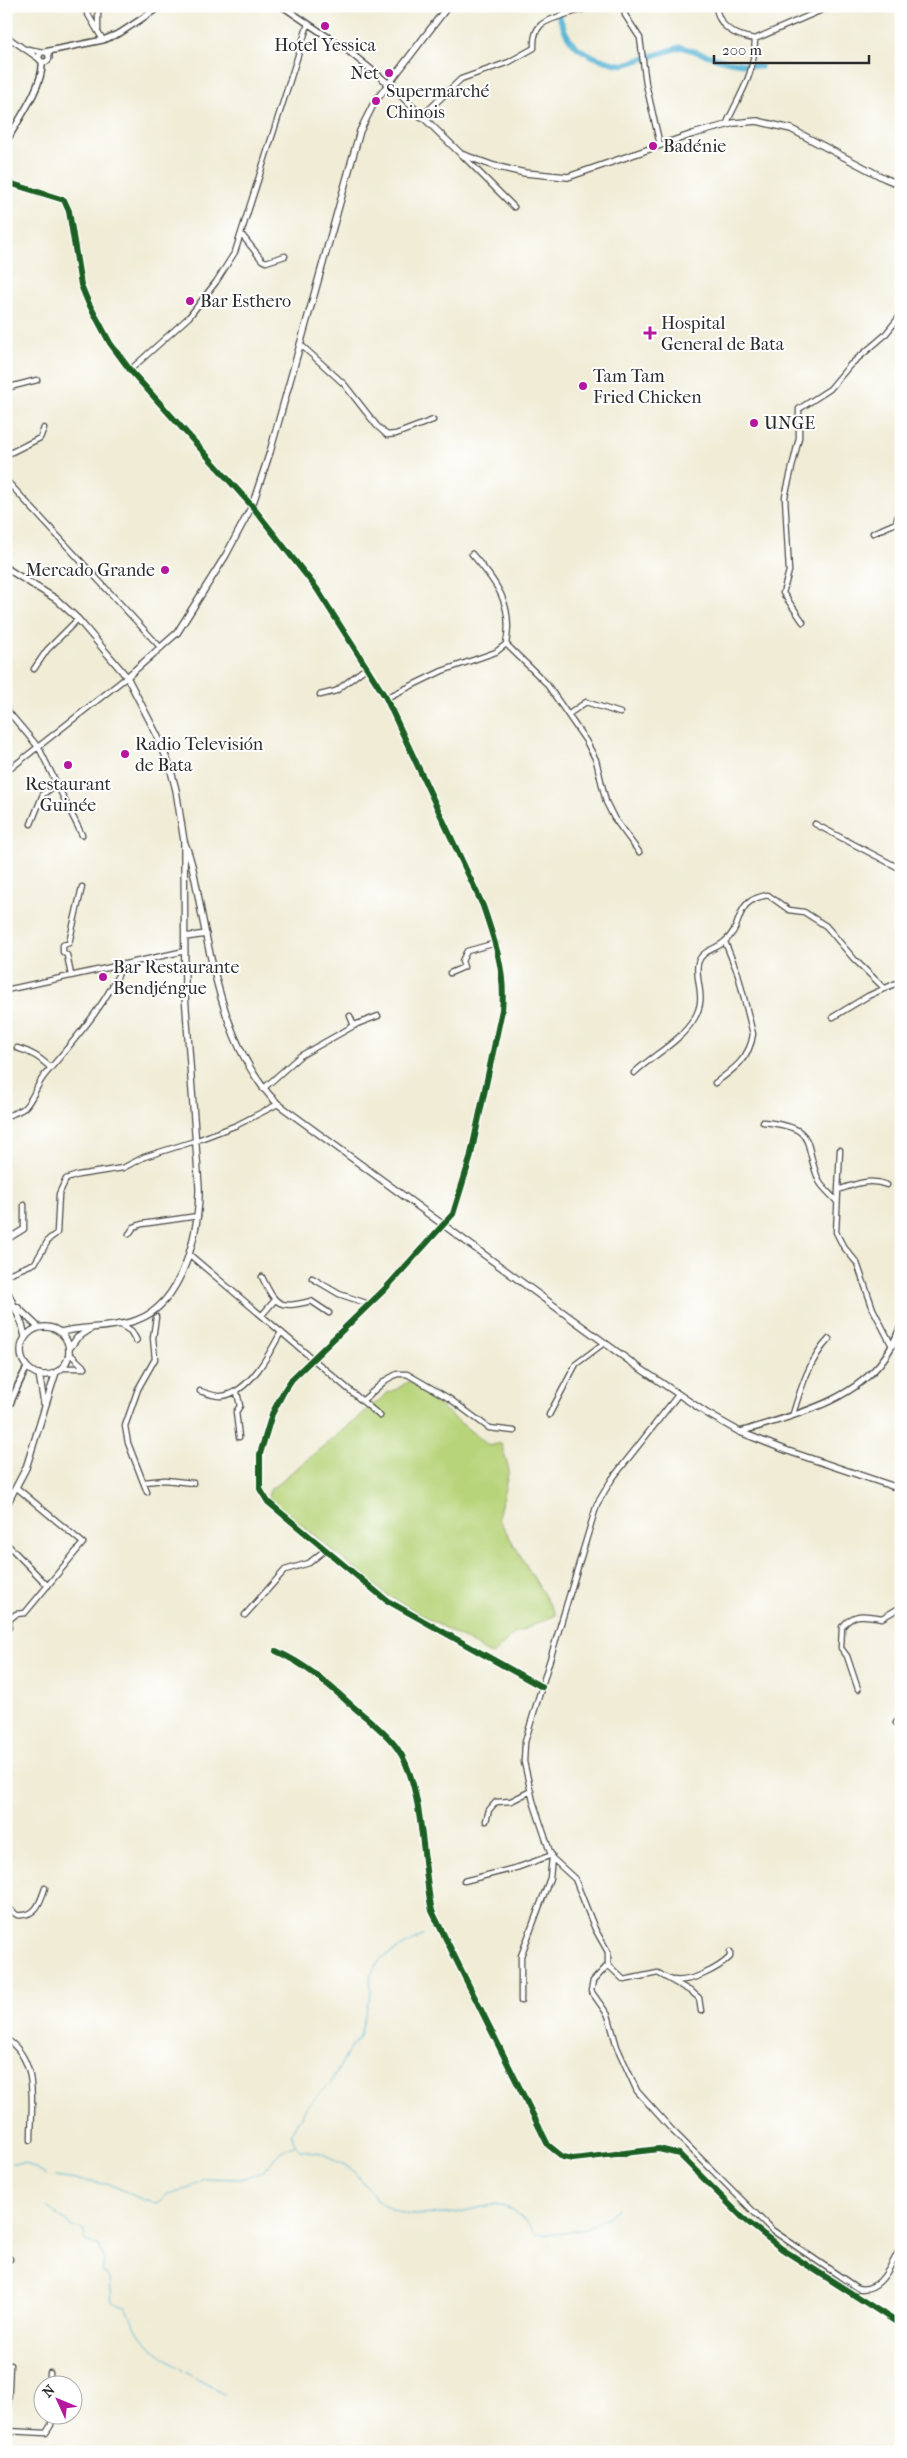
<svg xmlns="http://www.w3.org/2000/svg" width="907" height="2458" font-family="'IM FELL French Canon',serif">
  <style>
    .green { fill: #b8d47a; stroke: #728052 }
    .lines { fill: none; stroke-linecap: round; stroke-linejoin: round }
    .stream { stroke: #56b4d4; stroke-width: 1 }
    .canal { stroke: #56b4d4; stroke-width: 5.5 }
    .minor-casing { stroke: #494845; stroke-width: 7 }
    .tertiary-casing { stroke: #494845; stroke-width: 8 }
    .secondary-casing { stroke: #494845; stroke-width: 8 }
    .minor { stroke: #fff; stroke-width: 4.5 }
    .tertiary { stroke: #fff; stroke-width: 5 }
    .secondary { stroke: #fff; stroke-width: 5.5 }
    .cycleway-casing { stroke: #fff; stroke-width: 9 }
    .cycleway { stroke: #1b5e20; stroke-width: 6 }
    .poi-dot { fill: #b5179e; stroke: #fff; stroke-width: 2 }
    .labels { text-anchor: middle; stroke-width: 4; stroke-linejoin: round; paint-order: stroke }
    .poi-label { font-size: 18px; fill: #2b2b2b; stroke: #fff; text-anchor: start }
  </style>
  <rect width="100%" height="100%" fill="#fff"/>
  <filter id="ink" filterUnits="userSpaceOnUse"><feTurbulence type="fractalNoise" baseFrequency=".02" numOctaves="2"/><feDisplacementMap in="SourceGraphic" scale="10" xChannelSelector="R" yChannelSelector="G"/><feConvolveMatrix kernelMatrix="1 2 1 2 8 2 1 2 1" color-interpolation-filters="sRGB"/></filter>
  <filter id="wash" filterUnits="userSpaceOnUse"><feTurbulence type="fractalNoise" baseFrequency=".0096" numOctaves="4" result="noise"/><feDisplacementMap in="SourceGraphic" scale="20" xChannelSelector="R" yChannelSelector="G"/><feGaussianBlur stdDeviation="1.12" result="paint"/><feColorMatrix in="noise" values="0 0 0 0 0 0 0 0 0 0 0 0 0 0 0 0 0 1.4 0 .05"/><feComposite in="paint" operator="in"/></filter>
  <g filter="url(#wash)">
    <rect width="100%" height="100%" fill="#f0ecd6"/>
    <path class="green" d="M409 1381 489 1446 501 1443 509 1470 498 1518 556 1615 514 1634 492 1655 385 1594 268 1497 270 1490 389 1392 397 1389Z"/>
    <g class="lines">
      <path class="stream" d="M424 1935 380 1959 370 1975 371 1991 360 2036 350 2048 332 2081 307 2106 291 2133 295 2145 300 2150 321 2153 345 2165 354 2172 377 2199 390 2209 409 2215 449 2214 497 2204 515 2211 537 2234C569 2235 595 2230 618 2208
        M12 2163H25L46 2175
        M55 2177 112 2185 145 2201 158 2203 168 2194 190 2188 203 2178 241 2179 263 2171 280 2152 294 2146
        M48 2207 72 2227 83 2229 86 2241 99 2246 104 2259 102 2273 110 2278 112 2302 127 2308C131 2317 135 2328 141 2336 157 2357 200 2382 224 2393"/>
      <path class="canal" d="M556 6C565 38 572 50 603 60 611 62 618 66 626 64L681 47 725 61 761 67"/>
    </g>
  </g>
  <g filter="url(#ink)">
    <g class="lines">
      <g class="minor-casing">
        <path id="minor" d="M83 6 103 40
          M624 6 625 15 640 38 646 84 660 145
          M716 6C718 27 735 36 755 39 754 78 741 91 726 125
          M98 30V6
          M6 36 39 59
          M755 39 831 6
          M28 49 43 52
          M421 117 461 79 509 62 534 48C534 41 534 32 540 26 545 19 586 8 596 7 603 7 608 10 615 6
          M462 155 514 207
          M6 182 64 200 69 211 81 285 88 302 110 343 130 370 252 506 317 589 386 698 483 906C495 941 506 973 502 1010L470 1159 453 1214 385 1289 292 1379 284 1391 272 1414 260 1454V1489L268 1502 386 1600 542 1687
          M242 235 262 260 266 262 285 256
          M300 344 344 384 377 426 387 435 396 434 433 420
          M130 370 189 317 216 282 235 252 308 24
          M6 388 37 380
          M6 455 40 438 44 428
          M6 480 161 648
          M873 533 896 523 901 504
          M803 622 783 593 789 571 785 497 799 438V409L830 389 850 365 884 336 901 315
          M506 644 546 683 586 741 596 760 606 802 614 818 639 852
          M34 669 47 650 78 619
          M320 695 336 691 367 667
          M386 698 442 671 496 652 506 644C514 604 496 582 472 554
          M6 709 39 748 82 835
          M569 714 586 702 620 713
          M6 772 127 677
          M31 824 43 794 56 785
          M815 824 901 869
          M450 973 464 967 462 961 467 951 496 943
          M71 975 67 955 63 952V945L69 943 82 887
          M6 990 185 951
          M350 1016 354 1026
          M833 1017 868 996 901 981
          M17 1048C32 1052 40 1058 51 1068
          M634 1073C654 1054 679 1043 694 1019 708 997 694 981 698 963 702 950 715 950 724 942 746 925 731 901 768 895L789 910 804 912 826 926 854 959 884 988
          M715 1083C733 1070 750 1058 753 1034L738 974 725 942
          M263 1089 300 1056 357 1024 378 1016
          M6 1116C12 1114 19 1112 24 1108 33 1100 36 1086 44 1076 73 1041 106 1006 123 964
          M763 1122C819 1128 802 1140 819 1181 823 1189 832 1195 837 1202
          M840 1150 836 1232 843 1246 857 1263 873 1309 892 1346
          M838 1190C855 1184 869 1178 887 1185
          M129 1234 134 1227 142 1224 198 1216
          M6 1240 24 1229V1205
          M190 1255 380 1416
          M6 1275 35 1263 49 1239 57 1233 59 1194 66 1179 78 1175 123 1168 144 1157 195 1141 237 1125 278 1104
          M262 1277C276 1306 279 1309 311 1301L329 1313
          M312 1278 339 1294 369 1304
          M262 1315 275 1300
          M69 1353 85 1368
          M61 1368H85
          M200 1391C206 1393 216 1397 222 1396 249 1393 270 1353 281 1332
          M237 1392 240 1406 236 1412 239 1437
          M362 1401 386 1380 397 1374H407L450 1399 489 1428 514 1431
          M793 1414C801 1387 810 1359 829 1339
          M549 1415 576 1364 604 1343
          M144 1482 165 1480 193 1483
          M147 1492 128 1443 125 1426 138 1389 155 1359 153 1338 156 1317
          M6 1543 48 1586
          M245 1615 285 1570 309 1563 325 1550
          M6 1632 9 1627V1620L16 1614 25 1613 83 1543 17 1488
          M276 1651C305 1664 327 1683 350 1704 365 1717 385 1731 397 1748 424 1784 422 1866 432 1911L548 2145 563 2157 573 2159 659 2149 679 2154 743 2218 782 2249 901 2325
          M858 1689 847 1656 841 1648 842 1627C854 1612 865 1615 882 1618L901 1607
          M896 1723 901 1714
          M486 1821 489 1810 496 1802 511 1801 531 1791
          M552 1858 575 1879 595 1929 608 1952V1965L593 1981 591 1991 608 2015 617 2047 637 2091 672 2130 772 2230 857 2288C881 2294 891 2264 901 2247
          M464 1881 519 1867 552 1855
          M6 1907 17 1915C36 1917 40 1903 45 1888
          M608 1965 624 1980 658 1973 692 1992 699 1998 701 2011
          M673 1980C690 1983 718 1969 730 1957V1952
          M521 2001V1956L550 1878 552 1858 533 1801 524 1762 525 1742 597 1504 612 1479 678 1395
          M6 2039C40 2060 31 2106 31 2140
          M6 2260 10 2259
          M50 2386V2373
          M7 2431 10 2365
          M6 2441 7 2431 46 2433 51 2425 52 2416"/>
      </g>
      <g class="tertiary-casing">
        <path id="tertiary" d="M282 6 347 50 389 84
          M44 52 103 40 120 33 161 6
          M39 57a5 5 0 1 1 10 0a5 5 0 1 1-10 0Z
          M6 142C17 122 44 85 42 62
          M6 1412C14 1397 18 1382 27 1368
          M740 1432C790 1416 853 1403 885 1357 892 1348 896 1337 901 1326"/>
      </g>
      <g class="secondary-casing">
        <path id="secondary" d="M389 84 461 154 494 166 525 173 568 177 693 134 734 123 757 121 791 129 884 178 901 185
          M6 568 56 599 78 619 127 677 157 735 170 767 176 790 184 841 185 995 199 1187C200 1230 183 1304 137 1320 113 1329 85 1326 61 1332
          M127 677 177 633 226 555 252 506 270 452 360 131 374 103 448 6
          M184 841C194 865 197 891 202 916 214 977 231 1059 278 1104L635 1365 708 1414 740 1432 788 1451 901 1489
          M185 937 206 934
          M6 1288 22 1324 25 1337
          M17 1307 38 1327
          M120 1324 131 1331 136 1340
          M21 1351a24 24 0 1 1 48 0a24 24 0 1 1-48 0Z
          M69 1349 77 1338 92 1328
          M39 1374 44 1403
          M6 1506 26 1468 56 1372"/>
      </g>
      <use href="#minor" class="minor"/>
      <use href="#tertiary" class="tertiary"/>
      <use href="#secondary" class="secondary"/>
      <g class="cycleway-casing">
        <path id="cycleway" d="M6 182 64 200 69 211 81 285 88 302 110 343 130 370 252 506 317 589 386 698 483 906C495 941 506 973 502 1010L470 1159 453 1214 385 1289 292 1379 284 1391 272 1414 260 1454V1489L268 1502 386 1600 542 1687
          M276 1651C305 1664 327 1683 350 1704 365 1717 385 1731 397 1748 424 1784 422 1866 432 1911L548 2145 563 2157 573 2159 659 2149 679 2154 743 2218 782 2249 901 2325"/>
      </g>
      <use href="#cycleway" class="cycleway"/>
    </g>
  </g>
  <g class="poi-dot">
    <circle cx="325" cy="26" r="5"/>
    <circle cx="389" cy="73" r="5"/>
    <circle cx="376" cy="101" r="5"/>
    <circle cx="653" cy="146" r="5"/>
    <circle cx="190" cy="301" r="5"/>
    <path d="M647.5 325.5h5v5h5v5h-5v5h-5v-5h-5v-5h5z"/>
    <circle cx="583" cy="386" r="5"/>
    <circle cx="754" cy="423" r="5"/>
    <circle cx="165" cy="570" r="5"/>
    <circle cx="125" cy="754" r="5"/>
    <circle cx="68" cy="765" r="5"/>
    <circle cx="103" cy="977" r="5"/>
  </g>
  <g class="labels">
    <g class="poi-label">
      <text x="325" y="51" text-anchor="middle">Hotel Yessica</text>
      <text x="379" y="79" text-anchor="end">Net</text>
      <text x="386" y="97">Supermarché<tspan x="386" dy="21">Chinois</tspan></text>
      <text x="663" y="152">Badénie</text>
      <text x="200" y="307">Bar Esthero</text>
      <text x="661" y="329">Hospital<tspan x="661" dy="21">General de Bata</tspan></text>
      <text x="593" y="382">Tam Tam<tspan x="593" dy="21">Fried Chicken</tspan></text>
      <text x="764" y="429">UNGE</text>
      <text x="155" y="576" text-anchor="end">Mercado Grande</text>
      <text x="135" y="750">Radio Televisión<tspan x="135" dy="21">de Bata</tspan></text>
      <text x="68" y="790" text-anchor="middle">Restaurant<tspan x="68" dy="21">Guinée</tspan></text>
      <text x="113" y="973">Bar Restaurante<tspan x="113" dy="21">Bendjéngue</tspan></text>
    </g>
  </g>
  <rect width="907" height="2458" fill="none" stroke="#fff" stroke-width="25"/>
  <g transform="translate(58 2400) rotate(314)"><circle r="24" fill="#ffffff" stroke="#aaaaaa"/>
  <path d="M0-4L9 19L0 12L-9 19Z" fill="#b5179e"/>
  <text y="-8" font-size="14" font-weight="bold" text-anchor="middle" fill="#2b2b2b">N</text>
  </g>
  <path d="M714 55v8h155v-8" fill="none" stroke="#2b2b2b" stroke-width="2.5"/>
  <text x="722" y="55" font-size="15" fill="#2b2b2b" stroke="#ffffff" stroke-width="4" paint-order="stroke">200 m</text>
</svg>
